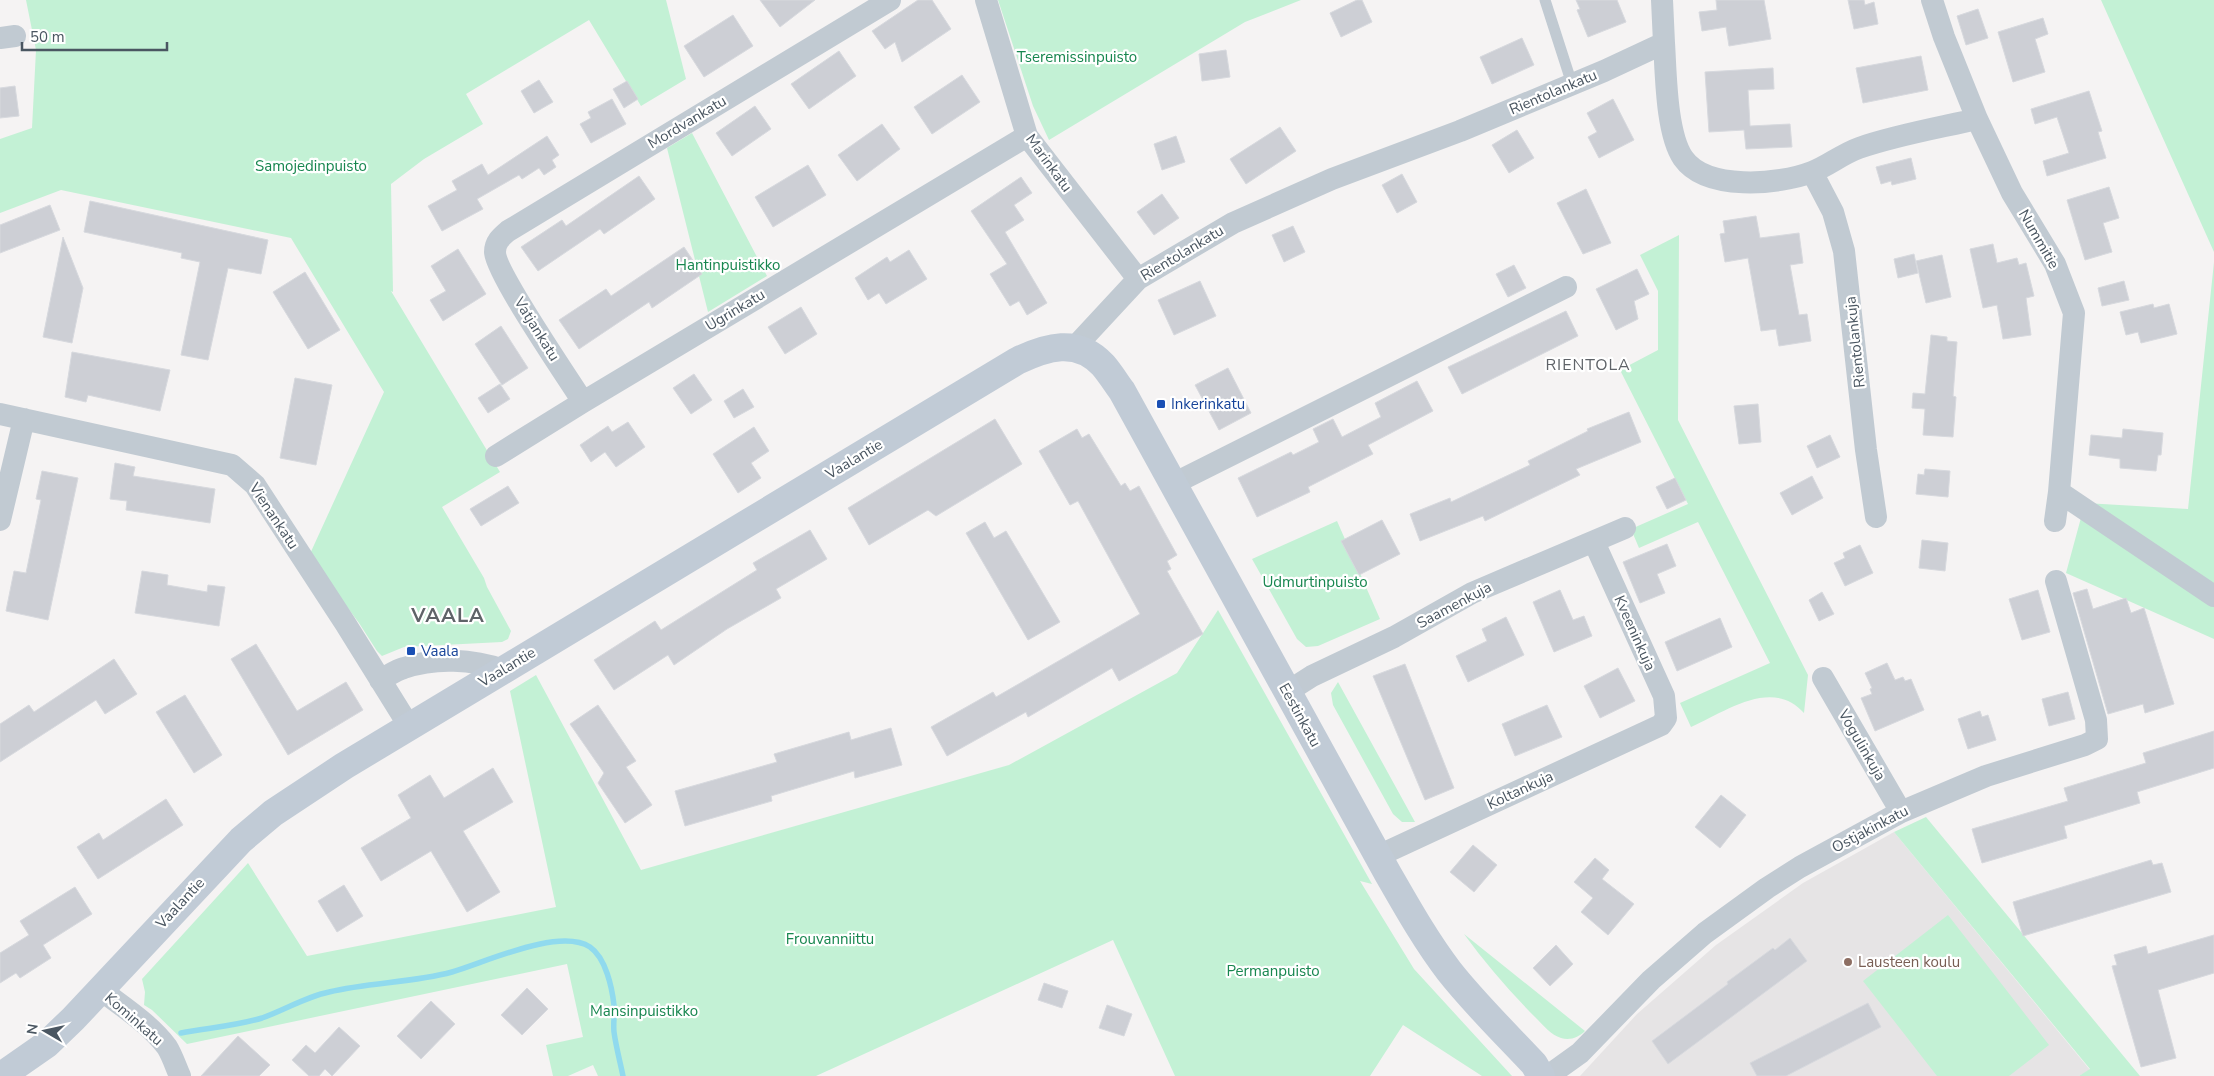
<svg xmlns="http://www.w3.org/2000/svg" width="2214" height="1076" font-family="'Nunito Sans',sans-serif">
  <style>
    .education { fill: #e6e4e5 }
    .green { fill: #c3f1d5 }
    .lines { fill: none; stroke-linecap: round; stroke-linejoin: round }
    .stream { stroke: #90daee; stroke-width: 5.5 }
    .building { fill: #cdcfd5; stroke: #d7d9de }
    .lane { stroke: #c1cad2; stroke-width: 11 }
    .street { stroke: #c1cad2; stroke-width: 22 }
    .secondary { stroke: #c1cbd6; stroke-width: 28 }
    .transit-dot { fill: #1a4fb4; stroke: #fff; stroke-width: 2 }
    .education-dot { fill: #8d6e63; stroke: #fff; stroke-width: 2 }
    .labels { text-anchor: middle; stroke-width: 4.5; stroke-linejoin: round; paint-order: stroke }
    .park-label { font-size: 15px; fill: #17864f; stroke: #fff }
    .street-label { font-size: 15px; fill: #4a5661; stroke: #fff }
    .transit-label { font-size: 15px; fill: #164399; stroke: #fff; text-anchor: start }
    .education-label { font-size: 15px; fill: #785e54; stroke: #fff; text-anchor: start }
    .neighbourhood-label { font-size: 16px; letter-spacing: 1px; fill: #5f6368; stroke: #fff }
    .district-label { font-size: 20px; font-weight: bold; letter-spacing: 1px; fill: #5f6368; stroke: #fff }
  </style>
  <rect width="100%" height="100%" fill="#f5f3f3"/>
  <path class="education" d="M1894 832 2090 1070 2079 1076H1580L1637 1014 1716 945 1803 883Z"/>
  <path class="green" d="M26 0H666L686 79 641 106 589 20 466 94 483 124 424 159 391 184 393 292 391 291 500 472 442 507 484 578 487 587 511 631 508 639 502 642 404 647 382 656 377 651 359 623 309 556 384 392 291 238 61 190 0 213V139L32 128 36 50Z
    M998 0H1301L1245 22 1049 140 1033 106Z
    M2101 0H2214V252Z
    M692 133 767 276 708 312 667 148Z
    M1679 235 1678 420 1808 675 1804 713C1772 677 1725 712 1691 727L1680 703 1770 663 1698 522 1639 548 1631 529 1688 504 1620 370 1658 350V291L1640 255Z
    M2214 262V639L2066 573 2085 503 2188 509Z
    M1337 521 1380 619 1318 646 1306 647 1297 639 1252 559Z
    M1218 610 1372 884 1360 881 1414 969 1512 1076H1482L1403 1025 1370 1076H1175L1113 940 816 1076H598L593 1065 568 1076H553L546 1045 583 1037 567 964 187 1044 152 1010 144 1005 145 992 142 979 248 863 307 956 556 907 510 691 536 675 641 870 1009 765 1177 673Z
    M1338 682 1415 822H1402L1393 814 1333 705 1331 693Z
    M1926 817 2140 1076H2079L2090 1069 1894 832Z
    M1948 915 2049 1045 2009 1076H1937L1863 981Z
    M1464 934 1585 1031C1579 1037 1570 1041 1561 1038 1551 1035 1544 1026 1537 1019 1510 992 1486 964 1464 934Z"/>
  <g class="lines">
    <path class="stream" d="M181 1033C207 1028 236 1026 262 1018 285 1010 305 997 329 992 369 982 412 983 452 972 484 963 559 927 590 947 606 958 612 988 614 1005 615 1014 613 1023 614 1032 616 1047 620 1061 623 1076"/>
  </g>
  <path class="building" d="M760 0H815L780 27Z
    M918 0H932L951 29 902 62 895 42 885 49 872 31Z
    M1357 0H1362L1372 22 1341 37 1330 13Z
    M1576 0H1617L1626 22 1588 37 1577 10 1580 9Z
    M1716 0H1764L1771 39 1729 46 1726 27 1702 31 1699 12 1717 10Z
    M1848 0H1864L1865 5 1874 2 1878 24 1854 29Z
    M1978 9 1988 38 1966 45 1957 16Z
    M733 15 753 46 704 77 684 46Z
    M2043 18 2048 34 2035 39 2045 72 2013 82 1998 32Z
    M1522 38 1534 65 1492 84 1480 57Z
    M1226 50 1230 77 1202 81 1199 54Z
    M839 51 856 76 809 109 791 84Z
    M1921 56 1928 90 1863 103 1856 68Z
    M1773 68 1774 89 1748 90 1750 126 1790 124 1792 147 1746 149 1744 130 1709 132 1705 72Z
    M962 75 980 102 932 134 914 107Z
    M539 80 553 102 534 113 521 91Z
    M627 81 638 99 624 108 613 89Z
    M15 86 19 116 0 118V88Z
    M2089 91 2102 131 2098 132 2106 158 2047 176 2043 161 2069 153 2057 117 2035 124 2031 109Z
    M612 99 626 124 591 143 580 124 591 118 588 112Z
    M1613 99 1634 140 1599 158 1588 137 1597 132 1587 113Z
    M755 106 771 129 732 156 716 133Z
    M882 124 900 149 857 181 838 155Z
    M1280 127 1296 151 1246 184 1230 159Z
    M1517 130 1534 158 1509 173 1492 145Z
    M547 136 559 155 552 160 556 167 544 175 539 168 522 179 519 175 477 199 483 209 442 231 428 206 457 190 452 181 482 164 488 175Z
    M1176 136 1185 162 1162 170 1154 144Z
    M1911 158 1916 179 1892 185 1891 181 1881 184 1876 167Z
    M808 165 826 195 773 227 755 197Z
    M1402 174 1417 202 1397 213 1382 185Z
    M639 176 655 199 604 234 600 229 538 271 521 247 562 220 566 226Z
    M1021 177 1032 193 1014 205 1024 220 1005 232 1047 303 1027 315 1019 301 1010 306 990 274 1007 264 971 211Z
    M2109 187 2119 218 2103 223 2112 252 2085 260 2067 200Z
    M1586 189 1611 243 1583 254 1557 203Z
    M1162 194 1179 218 1154 235 1137 212Z
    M90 201 268 240 261 274 228 268 208 360 181 355 200 262 181 258 182 253 84 232Z
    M50 205 60 230 0 253V225Z
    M1756 216 1760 238 1799 233 1803 263 1790 265 1799 315 1807 314 1811 341 1779 346 1776 329 1761 331 1748 258 1725 262 1720 234 1725 233 1723 221Z
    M1293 226 1305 252 1284 262 1272 235Z
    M63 237 83 288 72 343 43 337Z
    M1993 244 1997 263 2017 258 2019 265 2026 263 2034 296 2026 298 2031 335 2003 339 1997 305 1983 308 1970 249Z
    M684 247 702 274 652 308 649 302 579 349 559 320 606 289 611 296Z
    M458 249 486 294 443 321 430 300 446 291 431 266Z
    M909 250 927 279 886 304 879 293 868 300 855 278 887 257 890 262Z
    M1914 254 1918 273 1898 278 1894 259Z
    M1942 255 1951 297 1926 303 1916 261Z
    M1514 265 1526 288 1508 297 1496 274Z
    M1637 269 1649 294 1634 301 1638 319 1616 330 1596 289Z
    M305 272 340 330 308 349 273 292Z
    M1200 281 1216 316 1174 335 1158 300Z
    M2124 281 2129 300 2102 306 2098 288Z
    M2153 304 2154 308 2169 304 2177 334 2141 343 2138 332 2126 335 2120 312Z
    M801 307 817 334 785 354 768 327Z
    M1566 311 1578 336 1462 394 1448 367Z
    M501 326 528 368 502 385 475 344Z
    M1931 335 1947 337V341L1957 342 1953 396 1956 397 1953 437 1923 435 1925 409 1912 408 1913 393 1925 394Z
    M72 352 170 370 160 411 88 395 86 402 65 397Z
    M1228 368 1251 413 1219 430 1195 385Z
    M694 374 712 400 691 414 673 388Z
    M295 378 332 385 316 465 280 458Z
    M1417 381 1433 411 1368 445 1373 454 1308 487 1310 492 1257 517 1238 478 1291 452 1293 455 1319 442 1313 429 1333 419 1342 437 1381 417 1375 403Z
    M500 384 510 399 488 413 478 398Z
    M743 389 754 407 734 418 724 401Z
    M1758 404 1761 442 1739 444 1734 406Z
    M1629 412 1641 442 1576 469 1580 475 1485 521 1483 516 1420 541 1410 514 1450 498 1451 502 1530 465 1528 461 1588 431 1587 429Z
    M995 419 1022 464 936 516 928 510 869 545 848 508Z
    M628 422 645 447 616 467 605 452 591 462 580 445 608 426 612 432Z
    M754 427 769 451 751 463 761 478 738 493 713 454Z
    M1077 429 1082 438 1089 434 1121 486 1125 483 1130 491 1139 486 1177 555 1167 561 1171 569 1167 571 1203 634 1119 681 1112 668 1028 717 1026 712 947 756 931 727 993 692 996 697 1140 614 1078 501 1070 505 1039 451Z
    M2123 429 2163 433 2161 455H2158L2156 471 2120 468V459L2089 455 2091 435 2122 438Z
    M1830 435 1840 457 1817 468 1807 446Z
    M115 463 135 467 133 476 215 489 210 523 126 510 127 501 110 499Z
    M1925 469 1950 471 1948 497 1916 494 1918 474 1924 475Z
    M42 471 78 478 48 620 6 611 14 571 26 573 41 500 36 499Z
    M1812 476 1823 498 1792 515 1780 493Z
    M1675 478 1686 500 1667 509 1656 487Z
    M508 486 519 503 481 526 470 509Z
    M1382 520 1400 554 1359 575 1341 541Z
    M985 522 994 538 1006 531 1060 622 1028 640 966 533Z
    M810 530 827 559 776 589 781 598 727 629 674 665 668 655 614 690 594 660 655 621 661 630 757 570 753 563Z
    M1922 540 1948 543 1945 571 1919 568Z
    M1667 544 1676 566 1657 574 1665 593 1640 603 1623 562Z
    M1860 545 1873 573 1845 586 1834 563 1845 558 1843 553Z
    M142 571 168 575 167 585 207 592 208 585 225 587 219 626 135 613Z
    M2087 589 2093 609 2126 598 2131 613 2144 608 2174 704 2145 713 2143 704 2108 714 2073 593Z
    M1560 590 1573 620 1584 616 1592 636 1554 652 1533 602Z
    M2038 590 2050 632 2022 640 2009 599Z
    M1822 592 1834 614 1819 621 1809 600Z
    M1506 617 1524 655 1468 682 1456 656 1487 641 1482 629Z
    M1720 618 1732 647 1677 671 1665 642Z
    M256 644 297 711 346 682 363 710 288 755 231 659Z
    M114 659 137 694 105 714 96 700 0 762V724L29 705 34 712Z
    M1887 663 1895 680 1903 677 1905 681 1911 679 1924 710 1875 731 1861 698 1872 694 1870 689 1872 688 1865 673Z
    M1405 664 1454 788 1425 800 1373 676Z
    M1618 668 1635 701 1600 718 1584 686Z
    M2068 692 2075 719 2049 726 2042 699Z
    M185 695 222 755 194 773 156 712Z
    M598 705 636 761 626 767 652 805 625 823 598 783 604 773 570 724Z
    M1547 705 1562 737 1515 756 1502 724Z
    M1980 711 1982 717 1988 715 1996 740 1968 749 1958 719Z
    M891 728 902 765 855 778 854 771 771 796 772 801 685 826 675 791 777 762 774 754 849 732 851 740Z
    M2214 731V768L2137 792 2140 803 2064 826 2067 838 1982 863 1972 829 2068 801 2064 788 2146 763 2143 753Z
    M493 768 513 802 463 831 500 892 467 912 431 851 381 881 361 848 411 818 398 795 430 775 444 798Z
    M1721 795 1746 815 1720 848 1695 827Z
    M166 799 183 825 98 879 77 847 99 833 103 840Z
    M1473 845 1497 865 1474 892 1450 872Z
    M1595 858 1609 870 1602 879 1634 904 1608 935 1581 912 1593 898 1574 882Z
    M2151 860 2153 865 2162 863 2171 892 2023 936 2013 902Z
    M344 885 363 916 337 932 318 901Z
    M75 887 92 914 43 945 51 958 20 978 16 973 0 983V953L29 935 20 921Z
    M2214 935V973L2158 990 2176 1058 2141 1067 2112 966 2117 965 2114 955 2146 946 2148 954Z
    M1790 938 1807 961 1668 1064 1652 1041 1728 984 1727 982 1773 948 1775 950Z
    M1556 945 1573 964 1550 986 1533 968Z
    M1044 983 1068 991 1062 1008 1038 1000Z
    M527 988 548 1009 522 1035 501 1015Z
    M431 1001 455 1024 421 1059 397 1036Z
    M1868 1003 1881 1027 1786 1076H1757L1750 1063Z
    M1107 1005 1132 1014 1124 1036 1099 1028Z
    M339 1027 360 1046 332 1076 325 1069 319 1076H309L292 1060 306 1045 315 1053Z
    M238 1036 270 1065 259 1076H201Z"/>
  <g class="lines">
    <path class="lane" d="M1545 0 1572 84"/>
    <path class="street" d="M986 0 1027 136 1138 279
      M1662 0 1664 43
      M1932 0 1944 37 1977 119 2012 193 2055 264 2074 313 2059 492 2214 596
      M0 38 15 36
      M1812 172 1833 212 1844 251 1866 450 1876 517
      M1074 348 1138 279 1233 223 1332 179 1460 131 1604 71 1664 43C1666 73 1666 133 1683 158 1706 191 1778 185 1812 172 1828 166 1842 154 1859 148 1896 135 1938 128 1977 119
      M583 402C568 378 495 272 495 252 495 242 501 237 508 231L890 0
      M0 414 232 465 255 485 345 623 409 726
      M496 456 583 402 1027 136
      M1173 484 1566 287
      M0 520 24 419
      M2055 521 2059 492
      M1823 678 1901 812
      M380 680C388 676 396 670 404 668 435 657 473 659 503 670
      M1287 692 1312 676 1394 637 1472 593 1625 528
      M1378 856 1661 725 1666 718 1664 696 1594 542
      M101 990C123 1007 150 1024 167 1047 172 1055 176 1067 180 1076
      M1548 1076 1580 1053 1651 980 1705 933 1767 888 1800 867 1901 812 1986 776 2085 745 2097 739 2096 720 2056 581"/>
    <path class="secondary" d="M1 1076 47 1044 73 1019 241 840 273 813 344 766 1017 361C1046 347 1077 337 1103 365 1110 373 1116 383 1122 391L1388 874C1407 907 1426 941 1449 971 1475 1004 1505 1033 1534 1064L1541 1076"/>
  </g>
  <g class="transit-dot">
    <rect x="1156" y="399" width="10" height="10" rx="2.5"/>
    <rect x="406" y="646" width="10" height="10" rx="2.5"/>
  </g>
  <circle class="education-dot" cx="1848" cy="962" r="5"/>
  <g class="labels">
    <g class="park-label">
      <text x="1077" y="62">Tseremissinpuisto</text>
      <text x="311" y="171">Samojedinpuisto</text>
      <text x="728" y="270">Hantinpuistikko</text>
      <text x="1315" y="587">Udmurtinpuisto</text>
      <text x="830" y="944">Frouvanniittu</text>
      <text x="1273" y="976">Permanpuisto</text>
      <text x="644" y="1016">Mansinpuistikko</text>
    </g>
    <g class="street-label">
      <text transform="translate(1553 92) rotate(-23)" y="5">Rientolankatu</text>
      <text transform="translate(687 122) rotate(-31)" y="5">Mordvankatu</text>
      <text transform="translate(1049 163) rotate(54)" y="5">Marinkatu</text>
      <text transform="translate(2039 239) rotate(60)" y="5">Nummitie</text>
      <text transform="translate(1182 253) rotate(-31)" y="5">Rientolankatu</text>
      <text transform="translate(735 310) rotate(-31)" y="5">Ugrinkatu</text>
      <text transform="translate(537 329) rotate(58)" y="5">Vatjankatu</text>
      <text transform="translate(1855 342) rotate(-96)" y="5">Rientolankuja</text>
      <text transform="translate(854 459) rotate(-31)" y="5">Vaalantie</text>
      <text transform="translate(274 516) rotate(56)" y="5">Vienankatu</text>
      <text transform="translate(1454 605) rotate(-28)" y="5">Saamenkuja</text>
      <text transform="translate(1635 633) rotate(66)" y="5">Kveeninkuja</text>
      <text transform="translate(507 667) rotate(-31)" y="5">Vaalantie</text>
      <text transform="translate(1300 715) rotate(61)" y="5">Eestinkatu</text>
      <text transform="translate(1862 745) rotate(60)" y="5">Vogulinkuja</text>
      <text transform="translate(1520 790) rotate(-25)" y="5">Koltankuja</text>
      <text transform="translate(1870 829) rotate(-28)" y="5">Ostjakinkatu</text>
      <text transform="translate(180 903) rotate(-47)" y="5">Vaalantie</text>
      <text transform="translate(134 1019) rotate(41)" y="5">Kominkatu</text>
    </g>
    <g class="transit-label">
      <text x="1171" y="409">Inkerinkatu</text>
      <text x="421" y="656">Vaala</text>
    </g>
    <g class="education-label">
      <text x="1858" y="967">Lausteen koulu</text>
    </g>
    <g class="neighbourhood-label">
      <text x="1588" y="370">RIENTOLA</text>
    </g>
    <g class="district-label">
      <text x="448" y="622">VAALA</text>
    </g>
  </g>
  <g transform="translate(45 1031) rotate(279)" stroke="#ffffff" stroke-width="4" paint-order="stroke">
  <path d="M0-4L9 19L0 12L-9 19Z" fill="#4a5661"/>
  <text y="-8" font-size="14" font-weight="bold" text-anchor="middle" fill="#4a5661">N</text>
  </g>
  <path d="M22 42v8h145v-8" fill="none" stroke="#4a5661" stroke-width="2.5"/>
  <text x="30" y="42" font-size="15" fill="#4a5661" stroke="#ffffff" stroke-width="4" paint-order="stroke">50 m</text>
</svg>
